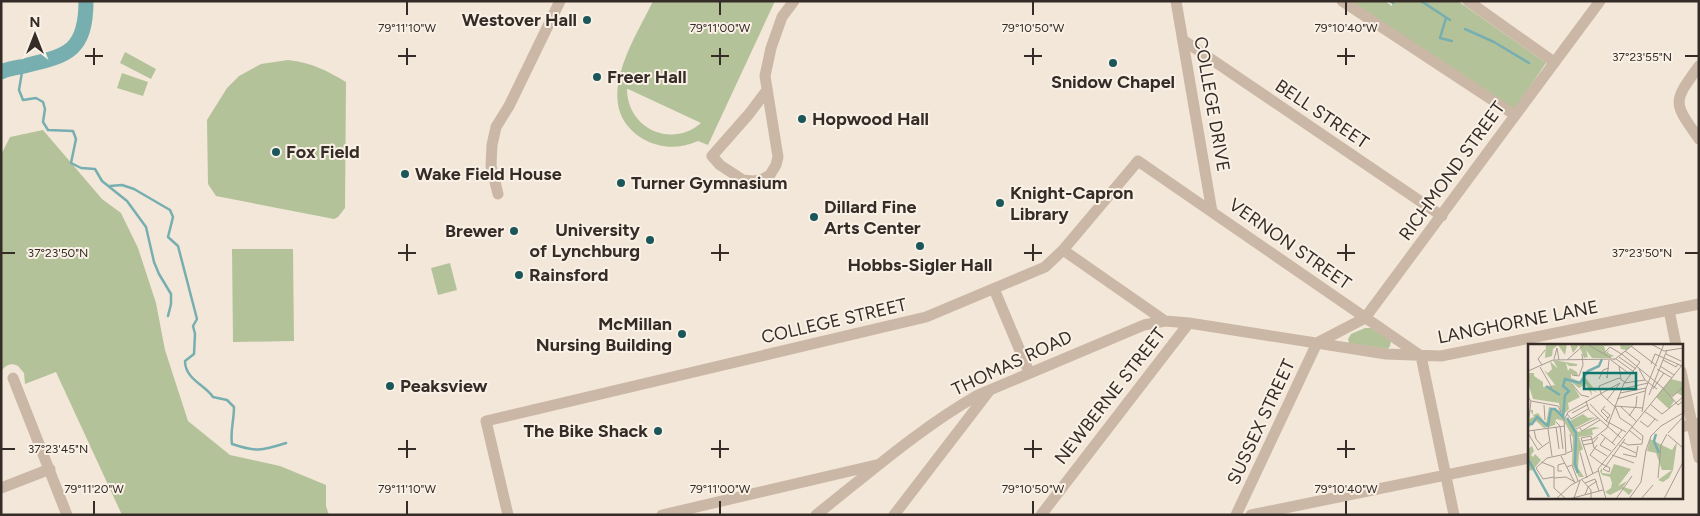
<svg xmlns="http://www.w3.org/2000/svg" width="1700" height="516" font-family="Figtree,sans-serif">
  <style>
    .green { fill: #b4c299; fill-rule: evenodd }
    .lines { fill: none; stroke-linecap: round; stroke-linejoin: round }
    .stream { stroke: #77afb1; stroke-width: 2.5 }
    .river { stroke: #77afb1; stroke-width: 15 }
    .minor { stroke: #cbb7a5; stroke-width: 11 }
    .ticks { fill: none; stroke: #362c27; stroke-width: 2 }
    .poi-dot { fill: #1a565a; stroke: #faf1e6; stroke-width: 2 }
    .labels { text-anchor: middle; stroke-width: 4; stroke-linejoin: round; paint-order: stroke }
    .poi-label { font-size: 18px; font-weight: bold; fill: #362c27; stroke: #faf1e6; text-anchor: start }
    .street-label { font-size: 18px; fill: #362c27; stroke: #faf1e6 }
    .inset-river { fill: none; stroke: #77afb1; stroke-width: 2.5 }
    .inset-road { fill: none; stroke: #a79c92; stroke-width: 1 }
    .view { fill: #0f766e; fill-opacity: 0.15; stroke: #0f766e; stroke-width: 2.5 }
    .inset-edge { fill: none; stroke: #362c27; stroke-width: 2.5 }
    .ticks-label { font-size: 12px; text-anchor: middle; fill: #362c27; stroke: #faf1e6; stroke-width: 4; stroke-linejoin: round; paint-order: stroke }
  </style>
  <rect width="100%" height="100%" fill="#f3e7d9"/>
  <path class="green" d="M653 1H775L708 145 698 141C680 149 661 149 643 139 589 106 634 41 653 1ZM627 89H628L701 123C671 149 627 128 627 89Z
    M1351 1H1385L1392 6 1393 1H1458L1546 63 1514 110Z
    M125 52 156 69 151 79 120 63Z
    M288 60C312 63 326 70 346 82L345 208 338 217 334 219 216 196 208 184 207 120 227 88 239 76 261 64Z
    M122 73 148 82 143 96 117 88Z
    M43 130 102 199 121 213 138 248 156 303 165 350 188 421 230 455 280 466 326 485V506L329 515H122L56 372 25 384 24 373 18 366C11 362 5 365 1 372V155L10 137Z
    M232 249H293L294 341 233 342Z
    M450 263 457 290 438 295 431 268Z
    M1365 328H1371L1391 341 1390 346 1388 349 1349 343 1348 339 1351 334Z"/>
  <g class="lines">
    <path class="stream" d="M1390 1 1393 3
      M1421 1 1450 20
      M1446 18 1440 38 1452 41
      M1465 29 1494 42 1529 63
      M23 66 19 90 23 100 36 98 43 102 45 109 43 122 48 130 73 131 76 139 71 163 81 168 95 169 102 181 127 201 146 227 154 262 159 274 171 294V304L168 316
      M110 186 122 185 134 189 170 210 173 217 168 237 178 246 197 319 193 326 195 334 194 354 185 361C185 379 205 385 213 397L227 400 234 407C234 421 230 431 232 444 256 452 261 451 286 443"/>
    <path class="river" d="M1 72C7 69 14 68 20 67 65 56 86 54 86 1"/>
    <path class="minor" d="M1176 1 1212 212
      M1342 1 1515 115
      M1468 1 1554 62
      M1183 40 1442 216
      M1699 66C1672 103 1673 102 1699 139
      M767 90 749 114 712 156 720 165 743 180 753 181 761 180 770 175 776 165 778 157 765 76 771 48 782 17 794 1
      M498 194 491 166 492 145 496 127 509 106 560 1
      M1063 250 1165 321
      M994 289 1029 372
      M1669 310 1676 345
      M1317 343 1365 318 1600 1
      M1421 356 1454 515
      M1681 371 1699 458
      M13 378 67 515
      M1681 427 1699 423
      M1 488 50 469
      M508 515 486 421 926 317 1045 267 1063 250 1138 161 1421 356
      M662 515 876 465
      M816 515C868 474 920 428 978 395L1144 325 1165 321 1189 323 1386 354 1441 356 1699 304
      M894 515 990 390
      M1041 515 1189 323
      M1236 515 1317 343
      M1251 515 1529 458"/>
  </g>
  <path class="ticks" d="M407 2V15M720 2V15M1033 2V15M1346 2V15M94 48V65M407 48V65M720 48V65M1033 48V65M1346 48V65M85 56H103M398 56H416M711 56H729M1024 56H1042M1337 56H1355M1685 56H1698M407 244V261M720 244V261M1033 244V261M1346 244V261M2 253H15M398 253H416M711 253H729M1024 253H1042M1337 253H1355M1685 253H1698M407 440V458M720 440V458M1033 440V458M1346 440V458M2 449H15M398 449H416M711 449H729M1024 449H1042M1337 449H1355M94 501V514M407 501V514M720 501V514M1033 501V514M1346 501V514"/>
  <g class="poi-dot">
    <circle cx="587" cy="20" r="5"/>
    <circle cx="1113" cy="63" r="5"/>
    <circle cx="597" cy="77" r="5"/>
    <circle cx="802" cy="119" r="5"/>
    <circle cx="276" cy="152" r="5"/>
    <circle cx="405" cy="174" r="5"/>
    <circle cx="621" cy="183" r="5"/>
    <circle cx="1000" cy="203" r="5"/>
    <circle cx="814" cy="217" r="5"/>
    <circle cx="514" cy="231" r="5"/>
    <circle cx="650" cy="240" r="5"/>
    <circle cx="920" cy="246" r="5"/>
    <circle cx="519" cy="275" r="5"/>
    <circle cx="682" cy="334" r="5"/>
    <circle cx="390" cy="386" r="5"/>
    <circle cx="658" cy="431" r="5"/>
  </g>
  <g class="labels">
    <g class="poi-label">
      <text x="577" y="26" text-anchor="end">Westover Hall</text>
      <text x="607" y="83">Freer Hall</text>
      <text x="1113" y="88" text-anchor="middle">Snidow Chapel</text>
      <text x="812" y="125">Hopwood Hall</text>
      <text x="286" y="158">Fox Field</text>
      <text x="415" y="180">Wake Field House</text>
      <text x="631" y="189">Turner Gymnasium</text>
      <text x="1010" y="199">Knight-Capron<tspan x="1010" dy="21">Library</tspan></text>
      <text x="824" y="213">Dillard Fine<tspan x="824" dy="21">Arts Center</tspan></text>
      <text x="640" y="236" text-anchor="end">University<tspan x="640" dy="21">of Lynchburg</tspan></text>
      <text x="504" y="237" text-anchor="end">Brewer</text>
      <text x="920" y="271" text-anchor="middle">Hobbs-Sigler Hall</text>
      <text x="529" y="281">Rainsford</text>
      <text x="672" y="330" text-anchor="end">McMillan<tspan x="672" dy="21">Nursing Building</tspan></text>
      <text x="400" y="392">Peaksview</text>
      <text x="648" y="437" text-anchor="end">The Bike Shack</text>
    </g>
    <g class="street-label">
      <text transform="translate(1212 104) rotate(80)" y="6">COLLEGE DRIVE</text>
      <text transform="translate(1322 114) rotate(34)" y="6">BELL STREET</text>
      <text transform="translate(1452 171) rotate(-54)" y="6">RICHMOND STREET</text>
      <text transform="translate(1290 244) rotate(35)" y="6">VERNON STREET</text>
      <text transform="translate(834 321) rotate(-13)" y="6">COLLEGE STREET</text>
      <text transform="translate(1518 322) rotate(-11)" y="6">LANGHORNE LANE</text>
      <text transform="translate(1012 363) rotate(-25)" y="6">THOMAS ROAD</text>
      <text transform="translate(1110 396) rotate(-52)" y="6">NEWBERNE STREET</text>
      <text transform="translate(1261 422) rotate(-65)" y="6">SUSSEX STREET</text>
    </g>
  </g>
  <g transform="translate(1528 344)">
    <rect width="155" height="155" fill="#f3e7d9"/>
    <path d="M18 0H39L37 11 30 1 25 5 24 12 17 14ZM42 0 44 1 45 0H104L99 6 93 5 92 1 76 2 78 9 81 6 80 9 86 12 80 14H64L58 6 60 13 56 14 51 1 45 9ZM25 16 49 20V22H41L38 19 40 27 42 24 49 28 50 32 43 30V34L53 38 57 33 69 49 63 45 64 52 58 40 51 44 43 38 52 53 40 59 41 65 35 71 40 78 55 70 60 74 68 73 47 84 50 88 66 83 72 84 64 86 65 91 51 93 55 105 51 108 50 124 56 133H51L44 120 45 94 36 77 28 75 27 81 16 84 8 77 0 84V75L6 73 2 66H5V71L10 69 18 80 21 63 32 67 31 59 5 55 1 42 0 29H6V32L15 38V43L27 41 16 26 20 29 24 25 22 17 30 25ZM143 35 155 38V52L149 49 143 53 146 57 141 65 128 53ZM122 95 144 106 149 98 145 126 141 134 135 138 130 136 144 126H134L128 109 119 107ZM4 102 6 107 3 111 5 113 7 110 13 116 5 126 0 127V105ZM86 120 103 125 90 142 99 137 95 143 105 146 101 151 94 145 82 151 77 148 83 144 84 139 82 133 74 131 72 127 74 124V129L82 130Z" fill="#b4c299"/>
    <path class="inset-river" d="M18 42 32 51M39 74 48 89 47 120 50 129M0 80H4L9 73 20 82 23 65H27L35 73 37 51 41 47 35 42 37 35 52 39 60 27 71 22 74 15M128 90 126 97 131 109M0 115 21 153"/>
    <path class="inset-road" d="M59 0 83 14M123 0 136 7 155 4M103 2 129 22M75 10 82 3 95 11M138 10 153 17M95 11 135 44M91 13 108 25M26 15 29 4 31 16M88 15 106 28M39 16 57 0M83 16 91 22 93 35M86 16 106 0M135 16 148 23 150 20M123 20 127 10 154 22M14 21 10 15 17 6M91 22 103 31M132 22 146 31M12 23 24 44M111 25 117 36 129 45M129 25 144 34M0 27 25 16 87 15M44 31 51 32 55 21 54 10M79 32V34L81 16M71 35 75 26 81 24M96 39 117 36M98 39 91 34 71 42 73 50 86 62 115 64M44 40 53 51 61 53M135 44 150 61 155 57M94 45 120 39M125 45 136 29M92 49 118 44M121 51 139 6M0 53 3 57 30 62 33 68M143 54 155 43M89 55 117 47M79 56 92 39M58 57 61 66 93 94M62 60 78 77 98 88M122 60 134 70 138 67M16 61 17 76M77 62 73 67 80 74M87 62 92 74 104 82M92 62 108 77M75 65 82 71 78 77M116 67 130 77M138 67 155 53M114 68 118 44 136 0M44 69 59 61M39 70 43 75 60 65M101 72 108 62 109 52M1 74 3 57M112 77 120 83 127 75M28 78 32 82 35 105M28 83 31 105M52 84 54 87 72 76M20 85 24 112M48 85 70 74M6 86 8 95 14 102M101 86 113 96M0 87 37 82M0 89 10 106 21 98M140 89 155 73M73 90 87 101M140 91 155 104M77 94 72 101 83 107M54 97 65 95 79 84 96 39 112 18 97 7M95 98 100 101 114 100 115 92 104 83M84 99 94 86M55 101 65 99 70 93M69 101 62 111 74 120 82 124 81 128 75 125 78 122 80 119 85 112 97 95M91 101 108 109M52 108 59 134M39 109 44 107 42 90M95 110 108 113 110 102M84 111 106 119M33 112 47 139M13 118 26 123V144L38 155M39 123 44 121 50 137M34 127H30V121L37 119M65 130 53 94 63 92 66 104 79 112M26 133 15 135 8 124 19 114 38 110 36 76 40 68 92 39M26 134 38 133 47 138M130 134 133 101 139 90M54 136 63 146V155M57 139 67 135 71 147M57 151 60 143 69 137M46 154 52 137M28 155 43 141 70 127M41 155 75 146M78 155 70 125 155 20M88 155 104 132M101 155 113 138 118 106 123 92 133 82 155 69M113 155 125 141M136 155 155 118"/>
    <path class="view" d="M56 29H108V45H56Z"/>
    <rect width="155" height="155" class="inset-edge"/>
  </g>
  <g class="ticks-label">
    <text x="407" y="32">79°11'10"W</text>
    <text x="720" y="32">79°11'00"W</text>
    <text x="1033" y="32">79°10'50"W</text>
    <text x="1346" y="32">79°10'40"W</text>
    <text x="1642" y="61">37°23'55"N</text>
    <text x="58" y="257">37°23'50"N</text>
    <text x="1642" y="257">37°23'50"N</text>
    <text x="58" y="453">37°23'45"N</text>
    <text x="94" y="493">79°11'20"W</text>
    <text x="407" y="493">79°11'10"W</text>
    <text x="720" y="493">79°11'00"W</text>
    <text x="1033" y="493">79°10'50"W</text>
    <text x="1346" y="493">79°10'40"W</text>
  </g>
  <rect width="1700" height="516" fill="none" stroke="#362c27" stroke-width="5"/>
  <g transform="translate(35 35)" stroke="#faf1e6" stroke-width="4" paint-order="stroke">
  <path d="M0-4L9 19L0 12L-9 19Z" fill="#362c27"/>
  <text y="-8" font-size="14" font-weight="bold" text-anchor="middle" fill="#362c27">N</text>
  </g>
</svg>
